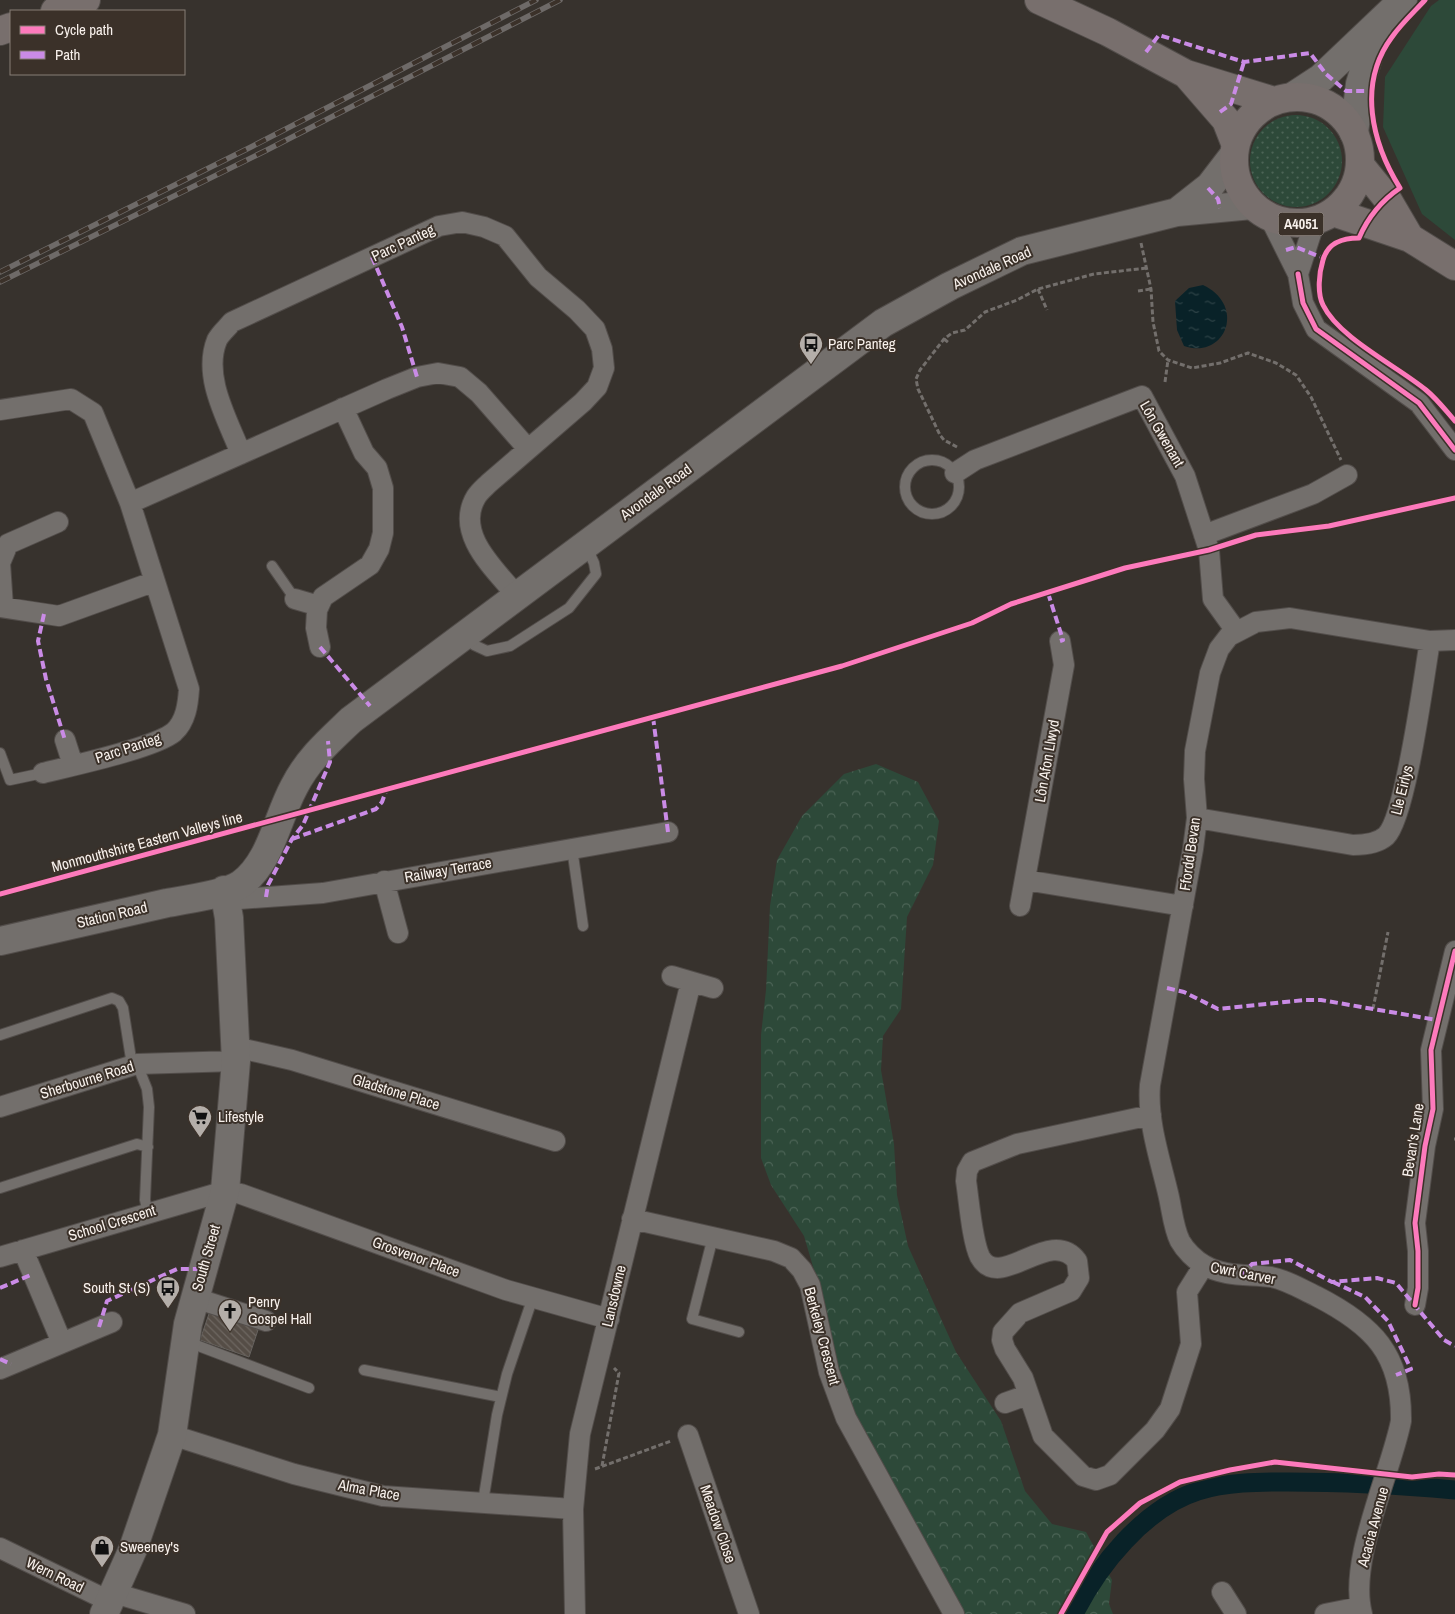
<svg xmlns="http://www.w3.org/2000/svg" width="1455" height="1614" font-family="'Archivo Narrow',sans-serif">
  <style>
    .grass { fill: url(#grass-dots) }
    .forest { fill: url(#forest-crowns) }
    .park { fill: #2d4939 }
    .water { fill: url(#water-ripples) }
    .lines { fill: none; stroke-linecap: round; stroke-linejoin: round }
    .canal { stroke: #092228; stroke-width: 19 }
    .building { fill: url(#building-back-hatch); stroke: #65615d }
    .lane-casing { stroke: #524d4a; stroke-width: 12 }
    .street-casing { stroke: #524d4a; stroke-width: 22 }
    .secondary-casing { stroke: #524d4a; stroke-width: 30 }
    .primary-casing { stroke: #524d4a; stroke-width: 30 }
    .path { stroke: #736f6c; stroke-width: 3; stroke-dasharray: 5 2.5; stroke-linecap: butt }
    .lane { stroke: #736f6c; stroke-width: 10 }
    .street { stroke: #736f6c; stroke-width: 20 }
    .secondary { stroke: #736f6c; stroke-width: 28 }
    .primary { stroke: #786f6d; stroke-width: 28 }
    .rail-casing { stroke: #6e6a68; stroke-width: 5.5 }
    .rail { stroke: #3b3129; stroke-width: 4; stroke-dasharray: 11; stroke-linecap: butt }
    .quiet { stroke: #ca8be6; stroke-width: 4; stroke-dasharray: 8 4; stroke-linecap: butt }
    .cycleway-casing { stroke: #3b3129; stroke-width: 8 }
    .cycleway { stroke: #fd7abc; stroke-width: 5 }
    .labels { text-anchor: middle; stroke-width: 4; stroke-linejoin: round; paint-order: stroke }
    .shield { fill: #3b3129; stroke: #bfb7b2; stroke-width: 1 }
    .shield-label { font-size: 14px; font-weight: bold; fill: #f8f1ec }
    .street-label { font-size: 15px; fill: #f8f1ec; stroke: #3b3129 }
    .poi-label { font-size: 15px; fill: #f8f1ec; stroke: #3b3129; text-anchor: start }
  </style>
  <defs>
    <pattern id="grass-dots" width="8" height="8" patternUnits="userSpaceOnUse" patternTransform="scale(1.25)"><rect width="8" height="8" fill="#2d4939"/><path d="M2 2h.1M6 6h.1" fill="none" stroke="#4c6456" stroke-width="1.8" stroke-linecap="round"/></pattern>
    <pattern id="forest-crowns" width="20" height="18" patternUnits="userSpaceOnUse" patternTransform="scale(1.25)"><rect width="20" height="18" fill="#2d4939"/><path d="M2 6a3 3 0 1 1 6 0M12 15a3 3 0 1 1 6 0" fill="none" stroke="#4c6456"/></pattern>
    <pattern id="water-ripples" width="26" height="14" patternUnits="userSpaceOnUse" patternTransform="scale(1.25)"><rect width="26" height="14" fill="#092228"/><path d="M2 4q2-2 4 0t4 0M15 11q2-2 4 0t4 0" fill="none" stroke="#2e4347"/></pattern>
    <pattern id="building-back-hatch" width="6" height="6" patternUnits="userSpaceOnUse" patternTransform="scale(1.25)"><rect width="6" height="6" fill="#554d46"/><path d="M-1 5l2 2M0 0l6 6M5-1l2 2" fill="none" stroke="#6e6761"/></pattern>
  </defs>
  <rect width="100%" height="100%" fill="#37322d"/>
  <path class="grass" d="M1250 161a46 46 0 1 1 92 0a46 46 0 1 1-92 0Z"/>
  <path class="forest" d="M876 764 918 782 939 821 933 865 907 917 901 1009 883 1036 881 1070 894 1144 897 1195 908 1246 956 1352 1001 1421 1025 1491 1052 1524 1086 1532 1112 1580 1109 1604 1113 1614H961L852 1417 834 1362 817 1280 804 1236 771 1185 761 1158V1035L766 990 770 906 777 860 802 816 844 774Z"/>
  <path class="park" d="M1439 0H1455V240L1422 214 1383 127 1385 77 1431 6Z"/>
  <path class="water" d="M1203 285C1247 306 1225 360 1184 346L1177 330 1175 301 1189 288Z"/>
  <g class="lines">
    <path class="canal" d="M1074 1614C1098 1566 1144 1508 1198 1491 1226 1482 1258 1482 1288 1482 1344 1482 1399 1485 1455 1490"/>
  </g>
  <path class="building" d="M211 1308 260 1324 249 1357 200 1340Z"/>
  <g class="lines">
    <g class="lane-casing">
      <path id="lane" d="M905 487a27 27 0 1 1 54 0a27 27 0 1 1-54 0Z
        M272 566 295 599
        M466 635 474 645 487 651 510 646 569 608 596 574 594 563 586 546
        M0 753 10 780 43 773
        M572 848 583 926
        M0 1035 112 998 119 1001 123 1008 132 1065
        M137 1064 147 1089 149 1107 145 1200 148 1213
        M0 1188 137 1144 148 1147
        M713 1237 692 1319 739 1332
        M188 1342 309 1388
        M364 1370 501 1397
        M483 1502 497 1415 507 1374 533 1297"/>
    </g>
    <g class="street-casing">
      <path id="street" d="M1270 218 1298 274 1303 303 1316 329 1419 403 1455 450
        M1298 274 1315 221
        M0 410 71 399 93 413 130 503 189 689C188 704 186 721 174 732 155 748 71 766 43 773
        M241 454C228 420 202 377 217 340 220 334 227 328 232 322L439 226 462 222 484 227 505 236 538 277 577 310 595 329 602 349 604 368 597 387 583 402 489 483C485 487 479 492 476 497 454 534 496 570 516 595
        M955 473 975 460 1142 396 1185 476 1209 550 1213 599 1236 631
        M130 503 387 389 417 377 438 373 460 377 479 393 528 449
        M1204 535 1313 494 1347 475
        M295 599 319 606
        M0 607 59 616 153 582
        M3 607 0 563 8 544 58 522
        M320 647 316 628 317 610 323 597 370 565 379 549 383 533V488L377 468 364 453 343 408
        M65 740 73 765
        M1197 818 1353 845C1364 845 1377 844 1386 836 1406 817 1424 675 1430 641
        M1025 880 1183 906
        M384 881 398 933
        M226 900 323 893 668 832
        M1020 906 1064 665 1060 641
        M672 976 713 988
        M235 1047 292 1060 555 1141
        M0 1107 137 1064 236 1061
        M1151 1115 1017 1144 972 1162 967 1171 966 1181C969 1200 972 1241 980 1257 1000 1293 1050 1225 1077 1261L1079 1278 1071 1291 1020 1313 1003 1332 1002 1340 1005 1349 1023 1378 1043 1436 1083 1476 1096 1480 1110 1475 1155 1430 1170 1409 1191 1344 1187 1292 1204 1265
        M632 1219 774 1251 791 1258 802 1270 810 1285 829 1372 846 1418 954 1614
        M23 1250 62 1343
        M0 1257 225 1191 241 1194 506 1290 609 1319
        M195 1298 266 1321
        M1415 1305 1418 1288V1251L1415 1223 1425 1146 1433 1109 1431 1050 1455 951
        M0 1369 112 1322
        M1005 1403 1027 1395
        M172 1435 294 1474 383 1496 573 1509
        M688 1435 749 1614
        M0 1548 111 1602
        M1222 1592 1236 1614
        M114 1593 185 1614
        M575 1614 573 1509 580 1434 691 982
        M1325 1614 1360 1607
        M1362 1614C1348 1560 1390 1476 1401 1421 1402 1354 1373 1325 1316 1296 1301 1289 1287 1280 1271 1277 1249 1274 1224 1277 1204 1265 1195 1260 1185 1250 1180 1241 1173 1227 1172 1209 1168 1193 1160 1159 1147 1121 1150 1085L1193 849 1197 818 1194 779 1195 751 1210 673 1219 649 1229 636 1256 622 1290 618 1430 641 1455 640"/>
    </g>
    <g class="secondary-casing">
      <path id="secondary" d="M1292 97 1321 78 1403 0
        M1354 133 1360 84 1378 26
        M1177 212 1210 186 1233 156
        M0 941 167 903C185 900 227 894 241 884 271 862 277 818 294 787 308 759 329 741 351 720L883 323 950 286 1022 251 1177 212 1252 205
        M104 1614 133 1549 172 1435 188 1324 225 1191 236 1061 229 918 224 890"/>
    </g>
    <g class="primary-casing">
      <path id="primary" d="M1039 0 1108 32 1186 74 1274 101
        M55 11 86 0
        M0 31 11 27
        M1187 75 1226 120 1235 143
        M1234 160a63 63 0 1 1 126 0a63 63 0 1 1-126 0Z
        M1360 165 1386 197 1410 238
        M1333 212 1410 238 1455 266"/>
    </g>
    <path class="path" d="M1141 243 1151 289 1153 322 1159 351 1168 360 1192 368 1220 363 1248 353 1276 363 1296 375 1311 397 1341 460
      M1038 289 1047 310
      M1138 291 1151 289
      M944 339 949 343
      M1165 382 1168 360
      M957 447 944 440 940 435 918 389 916 379 920 370 944 339 952 333 965 330 985 312 1017 300 1038 289 1094 274 1147 268
      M1373 1009 1388 932
      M1454 1139H1455
      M602 1466 619 1373 614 1368
      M595 1469 671 1441"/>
    <use href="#lane" class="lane"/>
    <use href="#street" class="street"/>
    <use href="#secondary" class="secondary"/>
    <use href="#primary" class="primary"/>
    <g class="rail-casing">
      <path id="rail" d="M0 272 251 147 536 0
        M0 282 265 151 560 0"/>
    </g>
    <use href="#rail" class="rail"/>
    <path class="quiet" d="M1146 52 1159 35 1244 62 1310 53 1326 74 1346 91H1372
      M1220 112 1231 104 1244 62
      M1208 188 1218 199 1220 208
      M1286 250 1296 247 1323 258
      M372 257 402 327 417 377
      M1048 593 1063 640 1060 641
      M44 614 38 641 46 679 65 740
      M320 647 370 706
      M653 717 668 832
      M292 839 376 809 382 802 387 788
      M266 897 268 885 292 839 303 825 330 762 328 741
      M1167 988 1184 992 1218 1009 1305 1000H1321L1437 1020
      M1242 1275 1252 1264 1290 1260 1332 1282 1377 1278 1396 1283 1444 1340 1455 1346
      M1333 1282 1365 1297 1388 1321 1411 1369 1396 1375
      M0 1288 33 1274
      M99 1327 107 1301 177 1269H203
      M0 1359 11 1364"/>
    <g class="cycleway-casing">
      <path id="cycleway" d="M1425 0C1414 12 1401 24 1392 37 1357 84 1372 143 1400 188 1381 201 1368 217 1359 238 1343 238 1328 242 1323 260 1319 273 1317 293 1323 305 1339 338 1397 366 1426 390 1437 399 1446 411 1455 421
        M1298 274 1303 303 1316 329 1419 403 1455 450
        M0 894 842 666 972 623 1011 604 1125 568 1209 550 1256 535 1329 526 1455 498
        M1415 1305 1418 1288V1251L1415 1223 1425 1146 1433 1109 1431 1050 1455 951
        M1061 1614 1107 1532 1140 1503 1180 1482 1230 1470 1275 1462 1412 1477 1439 1474 1455 1475"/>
    </g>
    <use href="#cycleway" class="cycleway"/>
  </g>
  <defs>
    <g id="bus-pin" transform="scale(1.25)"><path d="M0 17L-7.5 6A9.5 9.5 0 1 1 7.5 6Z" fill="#b4aea9" stroke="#3b3129"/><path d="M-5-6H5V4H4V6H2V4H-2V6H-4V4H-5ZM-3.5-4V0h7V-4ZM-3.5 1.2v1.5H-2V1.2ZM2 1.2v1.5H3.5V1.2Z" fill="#111"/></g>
    <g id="supermarket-pin" transform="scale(1.25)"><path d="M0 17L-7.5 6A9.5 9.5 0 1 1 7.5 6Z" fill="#b4aea9" stroke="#3b3129"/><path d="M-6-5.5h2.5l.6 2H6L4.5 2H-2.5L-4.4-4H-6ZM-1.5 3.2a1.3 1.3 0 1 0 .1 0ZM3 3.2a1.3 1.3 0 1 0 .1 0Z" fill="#111"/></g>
    <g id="church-pin" transform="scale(1.25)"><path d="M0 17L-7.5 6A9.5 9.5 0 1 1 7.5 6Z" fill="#b4aea9" stroke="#3b3129"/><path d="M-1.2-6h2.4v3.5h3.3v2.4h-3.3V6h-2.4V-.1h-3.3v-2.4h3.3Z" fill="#111"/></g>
    <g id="shop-pin" transform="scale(1.25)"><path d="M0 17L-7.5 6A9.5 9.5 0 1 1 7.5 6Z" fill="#b4aea9" stroke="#3b3129"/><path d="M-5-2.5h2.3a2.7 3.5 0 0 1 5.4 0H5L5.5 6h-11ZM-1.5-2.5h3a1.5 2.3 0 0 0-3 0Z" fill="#111"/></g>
  </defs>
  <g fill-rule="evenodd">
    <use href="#bus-pin" x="811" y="344"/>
    <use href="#supermarket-pin" x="200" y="1117"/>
    <use href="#bus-pin" x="168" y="1288"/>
    <use href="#church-pin" x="230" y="1311"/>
    <use href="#shop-pin" x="102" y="1547"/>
  </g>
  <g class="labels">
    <rect class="shield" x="1278.5" y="212.5" width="45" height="23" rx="4"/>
    <g class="shield-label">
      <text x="1301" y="229">A4051</text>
    </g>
    <g class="street-label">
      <text transform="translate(403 243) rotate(-25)" y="5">Parc Panteg</text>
      <text transform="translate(992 268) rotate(-24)" y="5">Avondale Road</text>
      <text transform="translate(1162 434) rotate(60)" y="5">Lôn Gwenant</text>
      <text transform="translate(656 492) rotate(-36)" y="5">Avondale Road</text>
      <text transform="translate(128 748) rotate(-18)" y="5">Parc Panteg</text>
      <text transform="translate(1047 761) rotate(-80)" y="5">Lôn Afon Llwyd</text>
      <text transform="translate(1402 790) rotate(-76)" y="5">Lle Eirlys</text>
      <text transform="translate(147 842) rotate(-15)" y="5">Monmouthshire Eastern Valleys line</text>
      <text transform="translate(1190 854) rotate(-82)" y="5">Ffordd Bevan</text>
      <text transform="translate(448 870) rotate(-10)" y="5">Railway Terrace</text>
      <text transform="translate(112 915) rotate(-13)" y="5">Station Road</text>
      <text transform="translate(87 1080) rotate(-17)" y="5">Sherbourne Road</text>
      <text transform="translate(396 1092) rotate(17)" y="5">Gladstone Place</text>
      <text transform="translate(1413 1140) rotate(-81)" y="5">Bevan's Lane</text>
      <text transform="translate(112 1223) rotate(-17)" y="5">School Crescent</text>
      <text transform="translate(416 1257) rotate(20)" y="5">Grosvenor Place</text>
      <text transform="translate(206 1258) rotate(-74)" y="5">South Street</text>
      <text transform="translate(1243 1273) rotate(11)" y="5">Cwrt Carver</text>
      <text transform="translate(614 1296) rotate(-77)" y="5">Lansdowne</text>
      <text transform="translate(822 1336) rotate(75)" y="5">Berkeley Crescent</text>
      <text transform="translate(369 1490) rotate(10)" y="5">Alma Place</text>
      <text transform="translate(718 1524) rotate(71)" y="5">Meadow Close</text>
      <text transform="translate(1373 1527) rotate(-75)" y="5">Acacia Avenue</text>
      <text transform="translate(55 1575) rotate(26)" y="5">Wern Road</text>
    </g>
    <g class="poi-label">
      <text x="828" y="349">Parc Panteg</text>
      <text x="218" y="1122">Lifestyle</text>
      <text x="150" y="1293" text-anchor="end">South St (S)</text>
      <text x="248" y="1307">Penry<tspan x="248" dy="17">Gospel Hall</tspan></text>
      <text x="120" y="1552">Sweeney's</text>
    </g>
  </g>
  <rect x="10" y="10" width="175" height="65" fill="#3b3129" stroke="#877e77"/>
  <rect x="20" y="26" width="25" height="8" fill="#fd7abc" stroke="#877e77"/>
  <text x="55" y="35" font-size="15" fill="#f8f1ec">Cycle path</text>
  <rect x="20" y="51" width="25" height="8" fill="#ca8be6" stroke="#877e77"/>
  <text x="55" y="60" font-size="15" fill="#f8f1ec">Path</text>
</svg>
